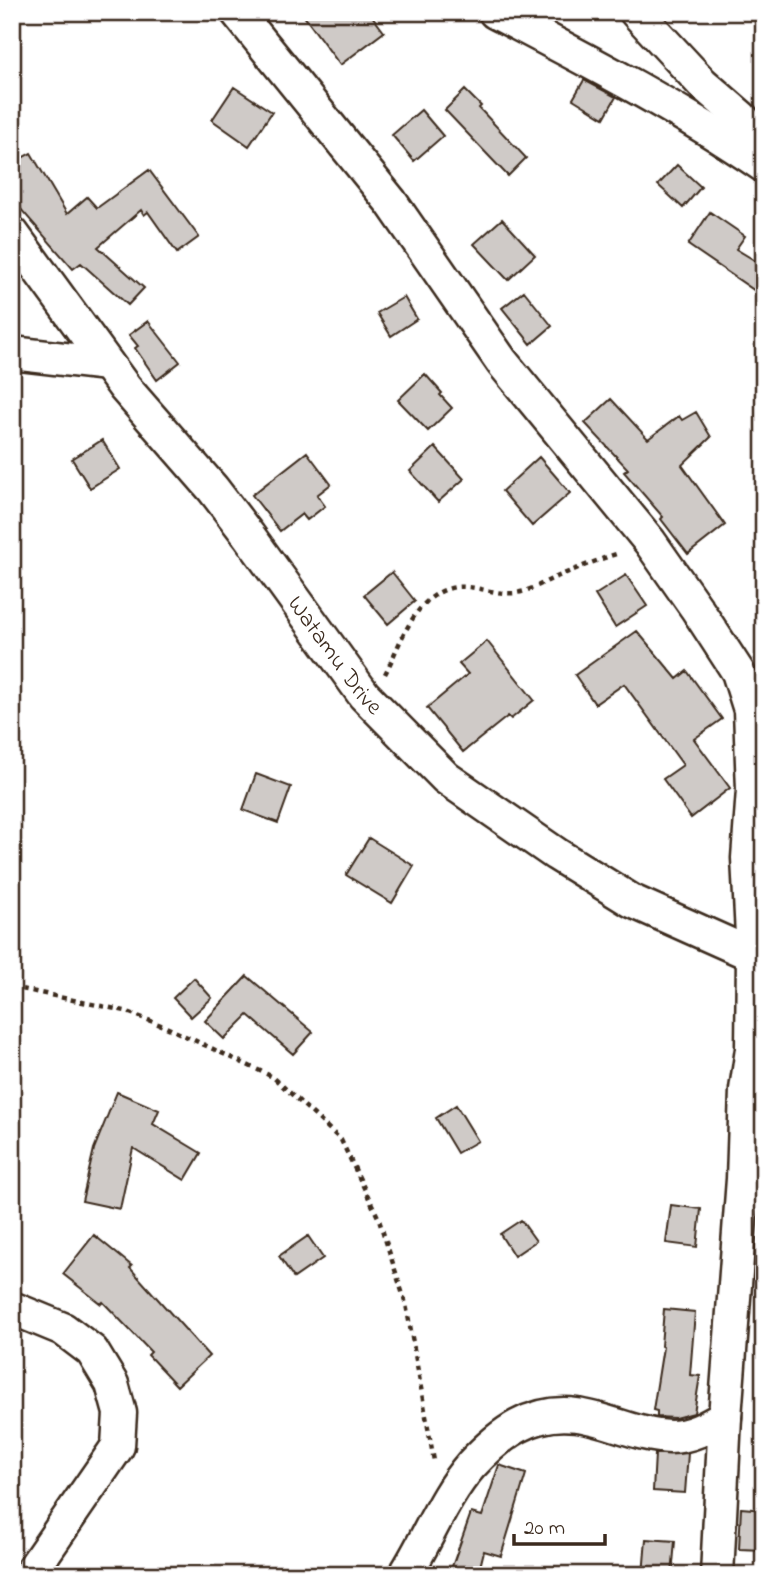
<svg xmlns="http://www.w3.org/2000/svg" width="776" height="1587" font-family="'Indie Flower',sans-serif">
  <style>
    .building { fill: #cfcac7; stroke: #3b2a1e; stroke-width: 2 }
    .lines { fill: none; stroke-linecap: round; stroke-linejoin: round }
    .street-casing { stroke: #3b2a1e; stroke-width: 37 }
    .path { stroke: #3b2a1e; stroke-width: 4.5; stroke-dasharray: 5 5; stroke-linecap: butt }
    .street { stroke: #fff; stroke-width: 32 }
    .labels { text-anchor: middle; stroke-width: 6; stroke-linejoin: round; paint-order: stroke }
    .street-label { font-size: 24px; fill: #3b2a1e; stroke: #fff }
  </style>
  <rect width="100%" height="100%" fill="#fff"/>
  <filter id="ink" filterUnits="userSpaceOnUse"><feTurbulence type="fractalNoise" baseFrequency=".0143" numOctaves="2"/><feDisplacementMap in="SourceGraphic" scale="14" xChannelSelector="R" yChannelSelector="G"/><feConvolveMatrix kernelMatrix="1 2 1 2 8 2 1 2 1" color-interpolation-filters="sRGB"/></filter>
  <g filter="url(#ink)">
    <path class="building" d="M301 12H369L384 32 340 65Z
      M584 80 616 97 604 118 573 99Z
      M234 87 272 112 249 146 212 120Z
      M465 90 481 106 479 108 526 158 508 176 445 110Z
      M421 110 443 136 414 161 392 135Z
      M31 153 67 214 87 197 97 208 149 170 199 237 177 253 148 212 144 215 141 210 98 247 144 288 128 305 81 263 73 269 12 199V163Z
      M677 165 701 187 683 208 658 185Z
      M710 212 745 236 736 249 764 266V297L688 245Z
      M502 219 535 255 508 280 474 244Z
      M524 291 552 326 531 344 502 308Z
      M404 297 417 319 391 336 377 313Z
      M148 321 180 362 157 380 135 348 138 346 129 335Z
      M425 374 442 393 440 395 452 408 428 431 398 400Z
      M611 399 648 439 679 416 682 420 696 412 711 437 682 465 725 525 688 554 661 519 663 517 624 472 628 469 585 423Z
      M102 440 120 469 90 488 72 459Z
      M435 447 464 479 438 502 410 471Z
      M307 452 331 484 317 495 325 506 307 520 302 514 280 531 252 495Z
      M539 457 570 493 532 526 502 491Z
      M392 572 415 601 388 624 364 595Z
      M626 575 647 606 615 627 595 595Z
      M637 631 677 679 687 671 722 719 694 739 730 788 691 818 663 779 683 765 624 684 595 704 575 675Z
      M487 641 534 700 511 719 508 716 463 752 427 708 468 674 459 664Z
      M256 774 291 787 278 823 243 810Z
      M369 838 414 866 392 903 346 875Z
      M247 976 313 1032 293 1054 248 1015 224 1039 205 1021Z
      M194 978 212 998 191 1017 173 998Z
      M117 1092 159 1110 153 1124 201 1153 185 1180 133 1148 120 1209 82 1201 94 1149Z
      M456 1105 478 1141 457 1153 436 1118Z
      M671 1205 701 1209 697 1247 666 1243Z
      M521 1220 536 1241 514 1256 500 1234Z
      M94 1235 132 1266 130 1268 209 1356 177 1386 148 1355 151 1352 103 1302 101 1304 63 1274Z
      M308 1236 323 1258 294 1278 279 1256Z
      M664 1309 695 1312 690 1375 700 1376 694 1413 675 1418 657 1417V1411L653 1410 663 1347 661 1346Z
      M688 1453 685 1493 653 1491 655 1454Z
      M499 1465 526 1474 501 1556 484 1551 478 1575H449L471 1513 482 1516Z
      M741 1508 764 1510V1550L739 1549Z
      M646 1539 675 1541 672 1575H643Z"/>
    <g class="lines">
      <g class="street-casing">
        <g id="street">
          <path d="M237 12 391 202 502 362 650 542 697 609 738 672 750 710 753 790 748 858 753 955 752 1049 746 1090 743 1179 725 1417 717 1575"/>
          <path d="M495 12C587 60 678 107 764 166"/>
          <path d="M636 12 702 83 741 117 764 144"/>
          <path id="s1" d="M12 233 125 388 213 489 249 536 364 695 446 778 556 854 632 901 764 960"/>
          <path d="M12 353 107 364"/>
          <path d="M12 1308 63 1329 92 1351 112 1384 120 1413 118 1446 29 1575"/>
          <path d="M405 1575C428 1539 443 1497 471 1465 500 1434 532 1409 577 1415 608 1419 638 1436 670 1437 690 1437 708 1427 725 1417"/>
        </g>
      </g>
      <path class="path" d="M385 674C401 643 415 593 456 587 476 585 495 595 515 593 528 592 542 583 554 578 576 569 597 560 619 553
        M12 987 125 1011 166 1027 273 1077 341 1140 378 1217 406 1304 434 1461"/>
      <use href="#street" class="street"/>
    </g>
  </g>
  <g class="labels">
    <g class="street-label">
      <text dy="8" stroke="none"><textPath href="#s1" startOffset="532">Watamu Drive</textPath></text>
    </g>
  </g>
  <rect width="776" height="1587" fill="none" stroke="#fff" stroke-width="42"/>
  <rect x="21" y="21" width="734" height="1545" fill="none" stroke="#3b2a1e" stroke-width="2.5" filter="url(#ink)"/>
  <path d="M514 1534v10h91v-10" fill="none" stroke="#3b2a1e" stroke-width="3.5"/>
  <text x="524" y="1534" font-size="21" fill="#3b2a1e" stroke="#ffffff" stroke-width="5" paint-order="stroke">20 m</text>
</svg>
